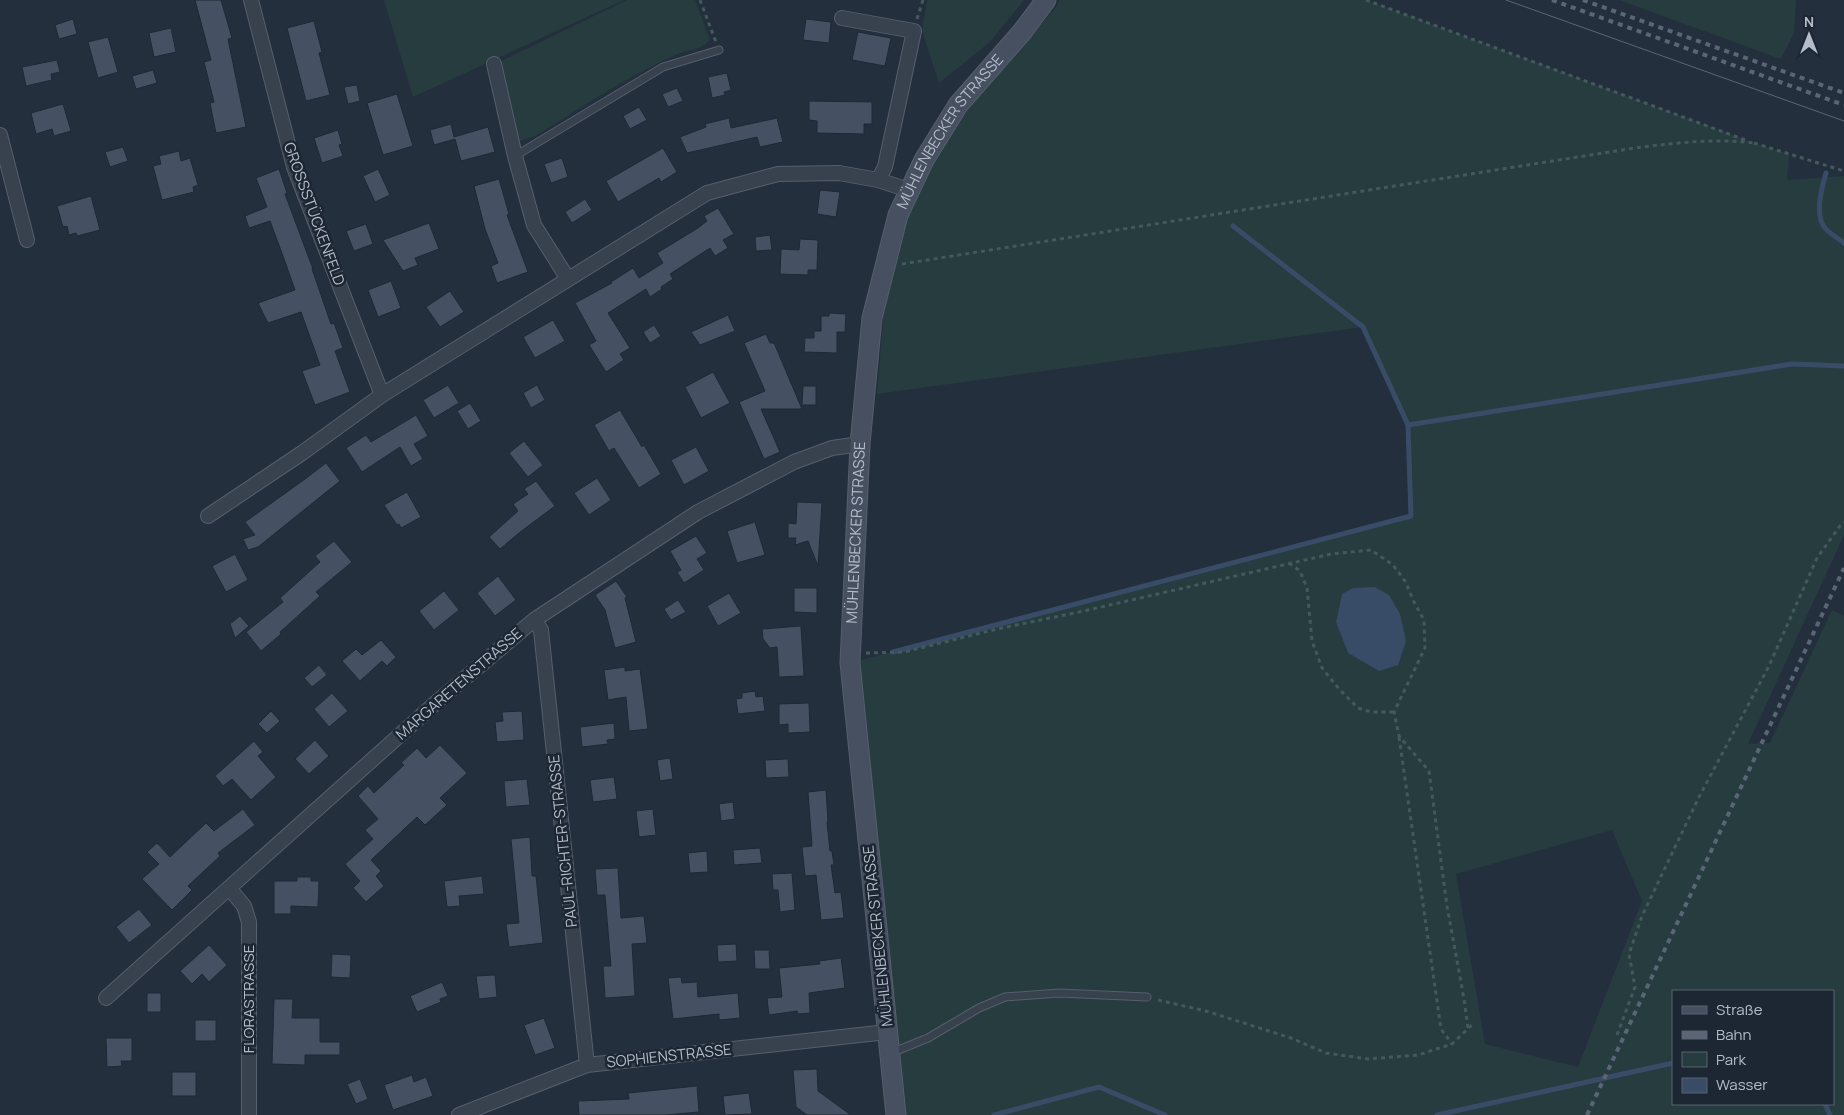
<svg xmlns="http://www.w3.org/2000/svg" width="1844" height="1115" font-family="Manrope,sans-serif">
  <style>
    .green { fill: #263c3f; fill-rule: evenodd }
    .water { fill: #394c67 }
    .lines { fill: none; stroke-linecap: round; stroke-linejoin: round }
    .stream { stroke: #394c67; stroke-width: 5 }
    .building { fill: #455162; stroke: #1f2835 }
    .service-casing { stroke: #565f6c; stroke-width: 9 }
    .minor-casing { stroke: #565f6c; stroke-width: 16 }
    .secondary-casing { stroke: #565f6c; stroke-width: 21 }
    .path { stroke: #44595c; stroke-width: 3; stroke-dasharray: 4 4; stroke-linecap: butt }
    .service { stroke: #38414e; stroke-width: 7 }
    .minor { stroke: #38414e; stroke-width: 14 }
    .secondary { stroke: #465061; stroke-width: 19 }
    .tram { stroke: #5a6575; stroke-width: 1 }
    .rail { stroke: #5a6575; stroke-width: 4; stroke-dasharray: 5 5; stroke-linecap: butt }
    .labels { text-anchor: middle; stroke-width: 5; stroke-linejoin: round; paint-order: stroke }
    .street-label { font-size: 15px; fill: #b4bcc9; stroke: #1d2633 }
  </style>
  <rect width="100%" height="100%" fill="#242f3e"/>
  <path class="green" d="M384 0H624L413 97Z
    M627 0H695L710 40C700 51 688 49 675 55 626 77 581 108 535 136L520 141 513 121 499 62Z
    M927 0H1024L990 42 939 83 922 31Z
    M1059 0H1366L1754 143 1789 154 1787 180 1844 176V535L1748 744 1770 743 1832 610 1844 616V1115H896L850 663 1411 516 1408 425 1363 327 877 394 883 320 881 278 909 190 966 111 1056 7ZM1353 588 1379 671 1348 653 1336 622 1342 594ZM1612 830 1642 901 1578 1067 1485 1044 1456 874ZM1673 991H1833V1104H1673Z
    M1619 0H1796L1794 33 1781 59Z"/>
  <path class="water" d="M1375 587 1389 595 1400 614 1406 641 1398 665 1379 671 1348 653 1336 622 1342 594 1353 588Z"/>
  <g class="lines">
    <path class="stream" d="M1826 173C1822 187 1814 215 1825 228 1830 234 1838 238 1844 243
      M1233 226 1363 327 1408 425
      M893 652 1411 516 1408 425 1792 364 1844 366
      M1825 1104 1830 1115
      M994 1115 1099 1087 1165 1115
      M1437 1115 1673 1063"/>
  </g>
  <path class="building" d="M195 0H221L232 38 228 39 246 127 216 133 210 103 214 102 204 62 211 60Z
    M73 19 77 34 59 39 55 25Z
    M806 19 831 22 829 43 803 40Z
    M314 21 322 52 319 53 330 95 306 101 287 28Z
    M171 28 176 52 154 57 149 33Z
    M858 32 891 38 885 66 852 60Z
    M108 37 118 72 98 78 88 42Z
    M57 60 60 72 51 74 52 80 26 86 22 67Z
    M153 70 157 83 136 89 132 76Z
    M727 73 731 90 724 92 725 95 712 98 708 77Z
    M357 85 360 101 348 104 344 87Z
    M677 88 683 101 668 107 662 94Z
    M397 94 413 146 383 155 367 103Z
    M809 101 872 102V124H864V134L817 133V121L809 120Z
    M63 104 71 131 54 136 52 129 36 134 31 113Z
    M639 107 647 120 630 129 623 116Z
    M729 118 731 128 777 118 783 142 760 147 757 137 687 153 680 137 706 127 705 124Z
    M451 124 454 137 488 127 495 152 461 161 455 139 434 145 430 130Z
    M338 130 342 144 339 145 343 156 322 163 314 138Z
    M123 147 128 161 110 167 105 152Z
    M663 148 677 172 661 182 659 178 618 202 606 181Z
    M179 151 181 161 190 158 198 185 193 187 194 192 162 200 153 166 161 164 159 156Z
    M562 158 568 177 551 183 544 164Z
    M279 169 287 193 285 194 313 269H312L331 324 334 323 343 348 335 351 350 392 315 405 302 371 320 365 301 312 268 323 258 303 295 290 283 256 270 221 249 228 245 216 267 207 256 178Z
    M378 169 390 195 375 202 363 176Z
    M499 179 509 214 507 215 528 272 497 283 491 266 498 263 485 229 474 186Z
    M820 190 840 192 836 217 817 214Z
    M91 196 100 230 77 236 76 233 69 235 67 226 63 227 57 206Z
    M585 199 592 210 572 223 565 212Z
    M718 208 734 234 723 240 728 248 715 256 710 248 670 274 673 279 661 287 662 289 650 297 646 289 608 313 630 348 620 354 624 360 606 372 589 345 596 341 575 303 612 283 611 282 633 268 639 278 663 263 657 253 698 228 707 221 704 216Z
    M429 223 439 249 415 258 418 265 403 271 383 240Z
    M366 224 373 244 354 251 346 231Z
    M770 235 772 250 756 251 755 237Z
    M800 239 818 240 817 270H808V275L780 274 781 249 799 250Z
    M391 281 401 308 378 317 368 290Z
    M450 291 464 312 440 327 426 307Z
    M829 313 846 314 845 332H837V353L804 352 805 338H814V331H821V316H829Z
    M728 315 735 331 700 345 691 332Z
    M553 320 565 341 535 358 523 337Z
    M654 325 661 336 650 343 643 332Z
    M766 334 770 343H774L802 409H761L780 452 764 459 739 402 765 391 744 343Z
    M713 372 730 403 701 418 685 387Z
    M448 385 459 403 434 418 423 400Z
    M537 385 545 400 531 408 523 393Z
    M803 386H816V405H802Z
    M470 403 481 421 468 429 457 411Z
    M620 410 642 447 644 445 661 474 639 488 614 448 609 451 594 425Z
    M416 415 428 436 414 444 423 459 411 466 400 447 362 472 346 448 366 435 371 442Z
    M524 441 543 465 528 477 509 453Z
    M696 447 709 471 684 485 671 460Z
    M326 463 340 481 258 547 248 550 243 539 255 535 245 522 305 479Z
    M597 478 611 500 589 515 574 493Z
    M536 481 555 506 519 533 500 549 489 537 518 511 513 504 528 494 524 489Z
    M407 492 421 517 401 528 399 524 397 525 384 505Z
    M797 502 822 503 818 566 808 541 795 545 796 538H788V523L796 524Z
    M755 522 765 555 737 563 727 531Z
    M696 536 707 553 697 559 704 570 684 583 677 572 681 570 670 551Z
    M334 541 352 562 316 592 320 596 280 632 281 634 261 651 246 632 283 602 280 598 320 562 315 556Z
    M235 554 248 580 226 592 212 566Z
    M498 576 516 600 495 616 477 593Z
    M616 581 627 597 625 598 636 642 615 648 605 610 595 595Z
    M794 588H817V613L794 612Z
    M444 591 459 610 434 630 419 611Z
    M729 593 741 613 718 626 707 606Z
    M678 600 686 612 671 620 664 609Z
    M240 616 249 626 235 638 230 624Z
    M801 626 804 676 779 677 777 647 770 648 763 639 762 629Z
    M381 640 396 657 387 666 382 661 360 681 342 661 356 649 362 655Z
    M319 665 327 675 312 687 304 678Z
    M625 667V671L640 669 648 729 629 731 626 697 608 700 604 670Z
    M755 691 756 697 763 696 765 711 738 714 736 699 742 698V693Z
    M332 693 348 711 329 727 314 709Z
    M809 703 810 732 788 733V724L779 725V704Z
    M271 711 280 721 267 733 258 724Z
    M522 711 524 740 497 742 495 722 503 721 502 712Z
    M614 723 615 739 607 740 608 744 582 747 580 727Z
    M315 740 329 756 309 774 295 759Z
    M254 741 263 752 258 756 276 777 251 800 232 779 223 786 215 776Z
    M440 745 467 773 440 798 447 805 425 825 417 817 371 860 381 871 376 876 384 886 366 902 353 888 360 881 345 864 373 839 365 830 378 819 358 796 368 786 374 793 404 765 401 763 417 748 426 758Z
    M670 758 673 779 660 781 657 760Z
    M788 759 789 777 766 778 765 760Z
    M614 777 617 799 593 802 590 780Z
    M527 779 530 805 506 807 504 781Z
    M826 790 828 822H827L830 851H832L834 865H831L835 893 841 892 844 918 821 920 816 875 805 876 802 847 812 846 808 792Z
    M733 802 735 819 721 821 719 804Z
    M243 809 255 825 218 853 220 856 188 886 192 890 172 910 142 879 159 864 147 852 157 843 170 857 206 823 214 831Z
    M653 809 656 835 639 837 636 811Z
    M530 837 532 876H536L543 943 509 947 506 924 519 923 511 839Z
    M760 848 762 863 734 865 733 850Z
    M707 851 708 872 690 873 688 853Z
    M618 868 621 918 644 916 647 943 632 944 635 996 605 998 603 966H611L605 895H597L595 869Z
    M792 873 795 910 780 912 778 890H773L772 874Z
    M482 876 484 894 459 896 460 906 447 907 444 881Z
    M297 877H311V881H319L318 907 291 906V914H274V881H297Z
    M139 909 152 925 129 943 116 927Z
    M736 944 737 961 718 962 717 945Z
    M209 945 227 965 209 982 202 974 192 984 180 971Z
    M754 950H769L770 969H755Z
    M332 954 351 955 350 978 331 977Z
    M841 958 845 988 809 993 810 1013 798 1014 797 1011 769 1015 767 998 782 997 779 968 820 964 819 961Z
    M495 975 497 997 479 999 476 976Z
    M681 977 682 983 697 982 698 997 738 993 740 1018 719 1020V1014L673 1019 668 978Z
    M442 982 448 996 440 999 441 1002 417 1012 410 996Z
    M147 993H161V1012H147Z
    M274 999H293L292 1018H320V1042H340V1055H305V1065L272 1064Z
    M544 1018 555 1048 535 1055 524 1025Z
    M195 1020H216V1041H195Z
    M106 1038H132V1061H121L122 1066 107 1067Z
    M817 1069 818 1091 851 1115H807L796 1107 793 1070Z
    M172 1072H196V1096H172Z
    M412 1075 414 1082 426 1077 433 1096 393 1110 384 1085Z
    M360 1079 368 1099 356 1104 347 1084Z
    M697 1086 699 1112 666 1115H579L578 1101 629 1099 628 1093Z
    M749 1093 752 1114 725 1115 723 1096Z"/>
  <g class="lines">
    <g class="service-casing">
      <path id="service" d="M515 156 663 67 719 50
        M891 1053 928 1038 979 1008 1005 997 1059 993 1147 997"/>
    </g>
    <g class="minor-casing">
      <path id="minor" d="M251 0 294 167 382 395 707 193 778 174 839 173 878 180 909 190
        M842 18 914 31 885 167 878 180
        M494 64 515 156 534 225 568 279
        M0 135 27 240
        M208 516 302 453 382 395
        M534 620 541 630 587 1065
        M229 888 244 906 249 922V1115
        M106 998 439 700 534 620 698 512 794 462 832 448 860 444
        M459 1115 587 1065 887 1032"/>
    </g>
    <g class="secondary-casing">
      <g id="secondary">
        <path id="s1" d="M896 1115 850 663 860 444 872 318 898 215 924 160 958 105 1022 32 1046 0"/>
      </g>
    </g>
    <path class="path" d="M700 0 716 42
      M1366 0 1748 141
      M917 19 923 0
      M1754 143 1844 171
      M902 264 1635 148C1675 143 1714 138 1754 143
      M1289 563 1300 571 1307 588 1312 641 1322 668 1339 689 1358 708 1371 712H1394
      M866 653 904 652 997 629 1084 611 1331 554 1371 550 1393 565 1405 581 1414 602 1424 620 1425 648 1394 712 1399 736 1429 771 1447 906 1464 999 1468 1028
      M1399 737 1441 1029 1452 1044
      M1158 1000 1206 1011 1291 1038 1326 1053 1368 1059 1418 1055 1452 1044 1474 1023
      M1617 1035 1635 987 1629 954 1642 916 1699 797 1769 666 1817 558 1840 526 1844 522"/>
    <use href="#service" class="service"/>
    <use href="#minor" class="minor"/>
    <use href="#secondary" class="secondary"/>
    <path class="tram" d="M1506 0 1844 121"/>
    <path class="rail" d="M1552 0 1844 105
      M1583 0 1844 93
      M1587 1115 1844 568"/>
  </g>
  <g class="labels">
    <g class="street-label">
      <text dy="5" stroke="none"><textPath href="#s1" startOffset="1005">MÜHLENBECKER STRASSE</textPath></text>
      <text transform="translate(314 214) rotate(70)" y="5">GROSSSTÜCKENFELD</text>
      <text dy="5" stroke="none"><textPath href="#s1" startOffset="585">MÜHLENBECKER STRASSE</textPath></text>
      <text transform="translate(459 684) rotate(-41)" y="5">MARGARETENSTRASSE</text>
      <text transform="translate(563 841) rotate(-96)" y="5">PAUL-RICHTER-STRASSE</text>
      <text transform="translate(878 936) rotate(-96)" y="5">MÜHLENBECKER STRASSE</text>
      <text transform="translate(249 999) rotate(-90)" y="5">FLORASTRASSE</text>
      <text transform="translate(669 1056) rotate(-6)" y="5">SOPHIENSTRASSE</text>
    </g>
  </g>
  <rect x="1672" y="990" width="162" height="115" fill="#1d2633" stroke="#59626f"/>
  <rect x="1682" y="1006" width="25" height="8" fill="#465061" stroke="#59626f"/>
  <text x="1716" y="1015" font-size="15" fill="#b4bcc9">Straße</text>
  <rect x="1682" y="1031" width="25" height="8" fill="#5a6575" stroke="#59626f"/>
  <text x="1716" y="1040" font-size="15" fill="#b4bcc9">Bahn</text>
  <rect x="1682" y="1052" width="25" height="15" fill="#263c3f" stroke="#59626f"/>
  <text x="1716" y="1065" font-size="15" fill="#b4bcc9">Park</text>
  <rect x="1682" y="1078" width="25" height="15" fill="#394c67" stroke="#59626f"/>
  <text x="1716" y="1090" font-size="15" fill="#b4bcc9">Wasser</text>
  <g transform="translate(1809 35)" stroke="#1d2633" stroke-width="4" paint-order="stroke">
  <path d="M0-4L9 19L0 12L-9 19Z" fill="#b4bcc9"/>
  <text y="-8" font-size="14" font-weight="bold" text-anchor="middle" fill="#b4bcc9">N</text>
  </g>
</svg>
